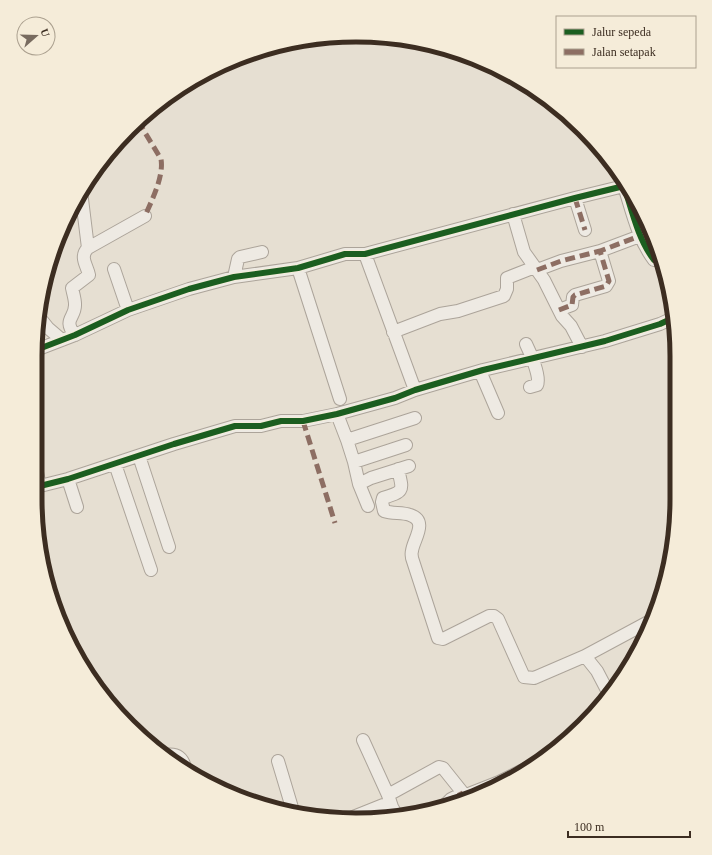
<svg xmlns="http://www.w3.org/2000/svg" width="712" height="855" font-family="'Times New Roman',serif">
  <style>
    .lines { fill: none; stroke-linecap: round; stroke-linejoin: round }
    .minor-casing { stroke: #aca49a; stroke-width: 14 }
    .minor { stroke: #eeeae3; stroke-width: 12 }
    .quiet { stroke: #8d6e63; stroke-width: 5; stroke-dasharray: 10 5; stroke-linecap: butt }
    .cycleway-casing { stroke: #f5ecd9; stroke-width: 8 }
    .cycleway { stroke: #1b5e20; stroke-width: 6 }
    .rim { fill: none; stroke: #3c2d21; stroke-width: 5 }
  </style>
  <rect width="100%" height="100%" fill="#e6dfd2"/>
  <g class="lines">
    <g class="minor-casing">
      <path id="minor" d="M575 198 585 230
        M82 199 88 248
        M513 214 524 252 544 280 562 316 571 326 582 347
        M365 254 415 390
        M298 268 340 399
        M114 269 128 310
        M537 270 561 261 600 251
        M234 277 238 259 240 257 262 252
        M559 310 572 305 573 297 575 295 606 286 609 281 600 251 640 236
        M40 318 48 328 62 340
        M393 332 440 314 458 311 504 296 507 289V278L535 267
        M75 335C62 319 76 318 75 304 75 299 73 293 72 288L89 275C87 265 79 257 88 248L145 216
        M526 344C530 352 541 377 537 385L530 387
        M36 350 75 335 128 310 189 289 234 277 298 268 345 254H365L575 198 624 186C632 211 638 239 654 260L660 259
        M480 371 498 413
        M337 414 347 440 415 418
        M347 440 354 462 406 445
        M139 456 169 547
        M354 462 359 484 368 506
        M115 464 151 570
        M398 469C403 491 405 491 383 498L382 502 384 511C393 514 402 512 410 515 429 521 413 540 412 551 411 554 412 556 412 558L438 638 443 639 489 616H494L498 619 524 677 534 678 585 656 597 671 609 694
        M68 479 77 507
        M359 484 371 478 409 466
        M40 486 68 479 174 444 235 426H261L281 421H303L337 414 395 398 415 390 483 370 605 341 660 324 673 318
        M35 487 40 486 35 463
        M585 656 652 620
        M363 740 388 795
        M165 755C178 753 183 758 186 770
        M278 761 293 811
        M446 804 451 799 463 793
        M392 807 388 795 439 767 443 768 463 793 466 795 499 782 539 762
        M348 819 383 805 392 807 398 817"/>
    </g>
    <use href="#minor" class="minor"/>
    <path class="quiet" d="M138 121 161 159C164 176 152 200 145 216
      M575 198 585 230
      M537 270 561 261 600 251
      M559 310 572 305 573 297 575 295 606 286 609 281 600 251 640 236
      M303 421 335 523
      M446 804 451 799 463 793"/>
    <g class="cycleway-casing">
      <path id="cycleway" d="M36 350 75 335 128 310 189 289 234 277 298 268 345 254H365L575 198 624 186C632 211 638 239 654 260L660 259
        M40 486 68 479 174 444 235 426H261L281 421H303L337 414 395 398 415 390 483 370 605 341 660 324 673 318"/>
    </g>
    <use href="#cycleway" class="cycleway"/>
  </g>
  <path d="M0 0H712V855H0ZM356 42H356A314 314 0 0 1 670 356V499A314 314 0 0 1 356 813H356A314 314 0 0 1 42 499V356A314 314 0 0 1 356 42Z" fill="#f5ecd9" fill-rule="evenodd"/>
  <path class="rim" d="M356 42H356A314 314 0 0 1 670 356V499A314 314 0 0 1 356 813H356A314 314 0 0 1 42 499V356A314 314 0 0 1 356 42Z"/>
  <rect x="556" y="16" width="140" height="52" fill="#f5ecd9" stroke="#aba08f"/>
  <rect x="564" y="29" width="20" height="6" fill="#1b5e20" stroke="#aba08f"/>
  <text x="592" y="36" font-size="12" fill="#3c2d21">Jalur sepeda</text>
  <rect x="564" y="49" width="20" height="6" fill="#8d6e63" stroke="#aba08f"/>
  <text x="592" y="56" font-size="12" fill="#3c2d21">Jalan setapak</text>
  <g transform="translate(36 36) rotate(70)"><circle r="19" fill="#f5ecd9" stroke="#aba08f"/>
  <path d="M0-3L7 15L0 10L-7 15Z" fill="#786b5f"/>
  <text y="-6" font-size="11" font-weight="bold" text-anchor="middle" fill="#3c2d21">U</text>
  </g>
  <path d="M568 831v6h122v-6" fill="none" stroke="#3c2d21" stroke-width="2"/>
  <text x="574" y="831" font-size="12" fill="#3c2d21" stroke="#f5ecd9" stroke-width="3" paint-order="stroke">100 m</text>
</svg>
